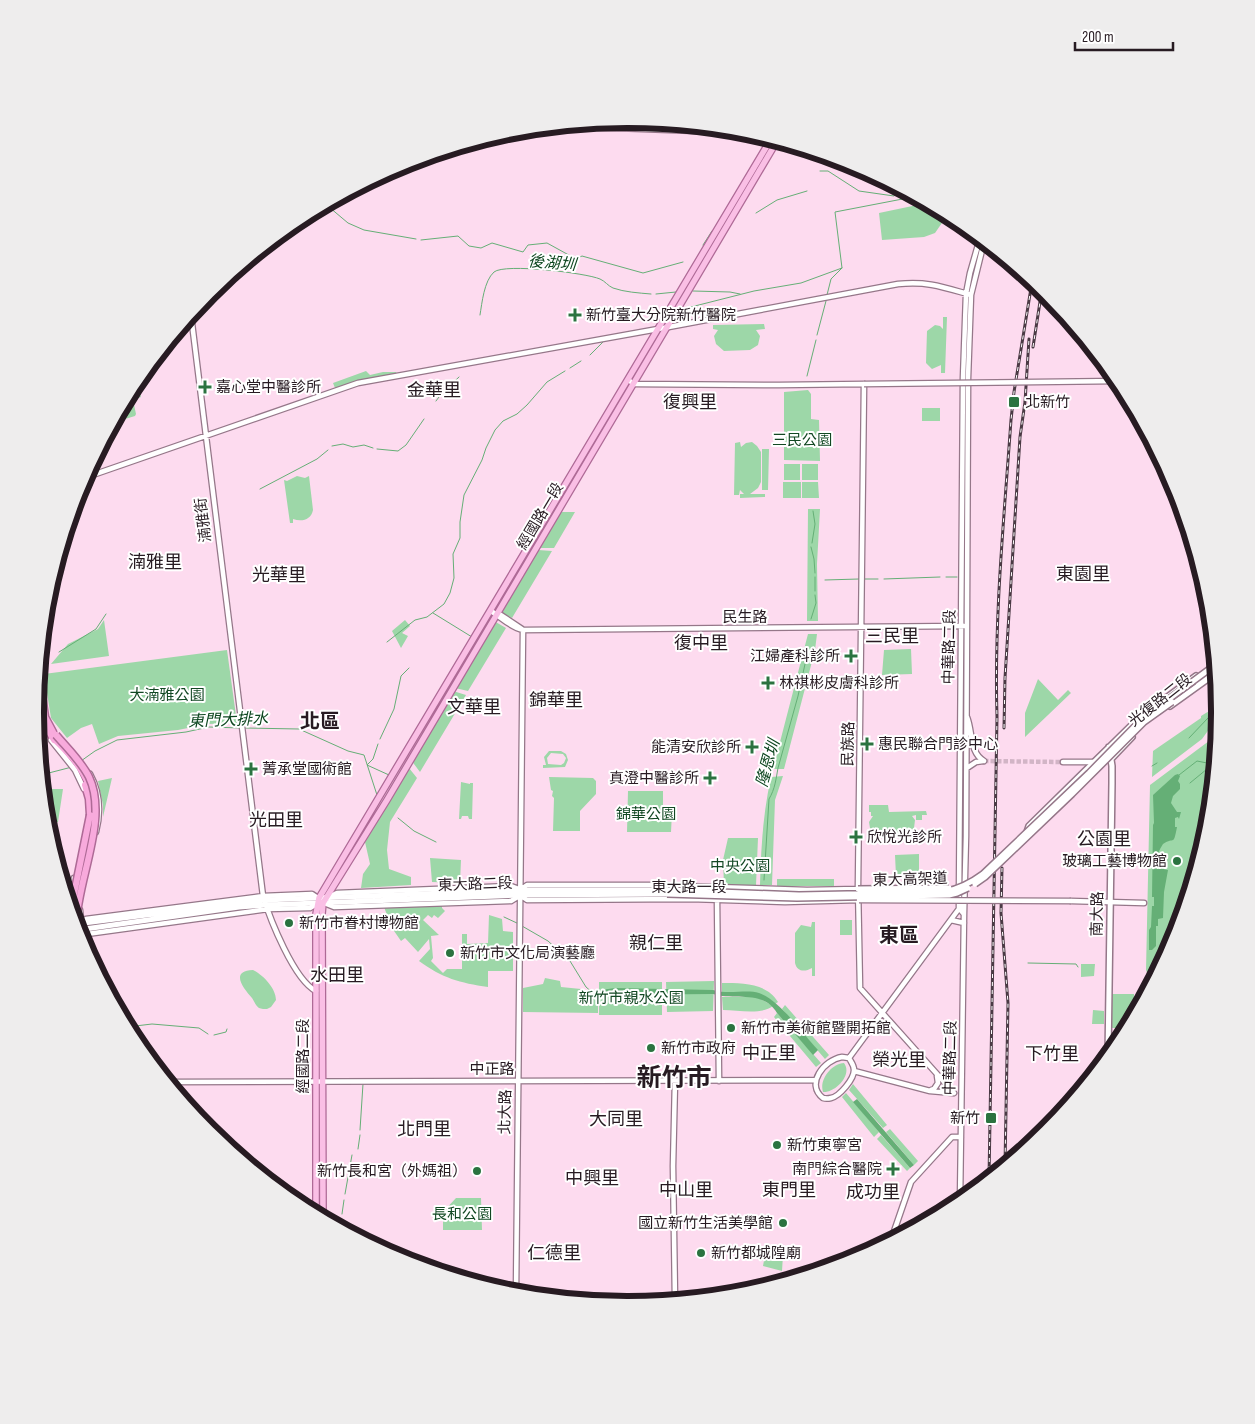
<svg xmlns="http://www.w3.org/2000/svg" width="1255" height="1424" font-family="'Sofia Sans Condensed','Noto Sans TC',sans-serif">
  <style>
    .green { fill: #9dd7a8; fill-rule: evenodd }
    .water { fill: #65af76 }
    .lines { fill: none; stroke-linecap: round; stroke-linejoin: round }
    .stream { stroke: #65af76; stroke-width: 1 }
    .tertiary-tunnel { stroke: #d2b5c6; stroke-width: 4.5; stroke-dasharray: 4.5 2; stroke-linecap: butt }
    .tertiary-casing { stroke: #957789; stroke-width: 7 }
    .secondary-casing { stroke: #957789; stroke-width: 8 }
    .primary-casing { stroke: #ae6a96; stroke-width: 8 }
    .trunk-casing { stroke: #ae6a96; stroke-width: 9 }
    .tertiary { stroke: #fff; stroke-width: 4.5 }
    .secondary { stroke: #fff; stroke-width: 5 }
    .primary { stroke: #fabfe5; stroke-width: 5.5 }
    .trunk { stroke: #f8aadc; stroke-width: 6 }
    .rail-casing { stroke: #4a3a44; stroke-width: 3 }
    .rail { stroke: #fff; stroke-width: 1; stroke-dasharray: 4; stroke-linecap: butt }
    .tertiary-bridge-casing { stroke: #957789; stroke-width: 7; stroke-linecap: butt }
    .secondary-bridge-casing { stroke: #957789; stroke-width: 8; stroke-linecap: butt }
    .trunk-bridge-casing { stroke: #ae6a96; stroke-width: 9; stroke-linecap: butt }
    .tertiary-bridge { stroke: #fff; stroke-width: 4.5 }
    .secondary-bridge { stroke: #fff; stroke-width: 5 }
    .trunk-bridge { stroke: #f8aadc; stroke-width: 6 }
    .poi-dot { fill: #2b7340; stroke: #fff; stroke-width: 2 }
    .labels { text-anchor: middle; stroke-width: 4; stroke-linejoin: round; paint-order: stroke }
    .poi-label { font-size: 15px; fill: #271b22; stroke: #fff; text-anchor: start }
    .park-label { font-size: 15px; fill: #124823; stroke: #fff }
    .street-label { font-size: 15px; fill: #271b22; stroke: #fff }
    .water-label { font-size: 16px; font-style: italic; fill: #0e4620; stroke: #fff }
    .quarter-label { font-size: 18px; fill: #271b22; stroke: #fff }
    .district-label { font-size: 20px; font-weight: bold; fill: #271b22; stroke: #fff }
    .town-label { font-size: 25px; font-weight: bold; fill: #271b22; stroke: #fff }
    .rim { fill: none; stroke: #271b22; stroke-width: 6 }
  </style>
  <rect width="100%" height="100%" fill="#fddbef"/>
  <path class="green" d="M922 204 944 220 935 233 924 237 882 240 879 213Z
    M943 317H947L945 373H941V365L932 369 926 363 927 331 935 325 940 326 943 329Z
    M764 324 765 329 756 330 760 336 758 345 750 350 724 351 716 344 714 336 718 330 713 329V325Z
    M366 371 370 375 383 372H396L397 374 356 382 335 388 333 383Z
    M136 383 141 397 133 400 136 414 135 416 115 422 134 384Z
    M808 390 811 394V419L819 420 820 461 784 460V392Z
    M922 408H940V421H922Z
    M740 442 741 447 746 443 752 442 757 446 761 452V482L758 488 750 494H765V497L740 498V494H744L740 490 739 495H734L735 443Z
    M762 449H769L768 490H762Z
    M784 464H800V480H784Z
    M802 464H818V480H802Z
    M297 476 305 478 309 476 313 510C311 520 302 522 293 519V523H290L284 480 287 481Z
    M783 482H801V498H783Z
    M802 482H818L819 498H802Z
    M808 509H820L817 564 818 621H807Z
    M561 512H575L554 548H539Z
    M538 550 552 551 512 618 500 612Z
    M104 620 109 656 51 664 68 644 98 629Z
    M405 620 410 626 402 633 408 636 401 648 392 631Z
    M494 621 506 628 468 691 455 688Z
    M808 634H817L815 650 784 769H773Z
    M911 649 912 674 882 675 884 650Z
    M227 650 237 723 208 724 178 730 118 736 99 744 92 724 81 728 67 738 51 718 44 674Z
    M1038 679 1058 700 1068 690 1071 693 1025 737V713Z
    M453 691 466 695 420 772 411 760Z
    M1219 705 1220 714 1202 739 1152 777 1153 751 1201 718V716Z
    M1209 741H1215L1217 745 1209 828 1175 939 1151 983 1146 970 1150 785Z
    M549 751H561L566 754 568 760 565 767 543 768V765H546L544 757ZM551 753 563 754 566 758 564 763 561 765 548 764 547 758Z
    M409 768 417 778 390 822 387 850 389 869 411 877V885L361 888 363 874 370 864 365 842Z
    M783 776 775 800 772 885H760C761 848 763 813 771 777Z
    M549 777 593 778 596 781V794L580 811V831H553L554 798 552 796 553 791 551 790Z
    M112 778 103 817V805L98 781Z
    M461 782 470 784V783H473L472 819H469L468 816H462L461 819H459Z
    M52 789H63L58 822 46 823 43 798 49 799Z
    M628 791H663V807L666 808V812H672L671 832H627Z
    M869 805H888L889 812 926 811 927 815H922V820H916V815L912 816 915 820 914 828 908 834H876L870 828 869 822 873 816H871V812H869Z
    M728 838H758L756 885H724L723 860Z
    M919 854V875L896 876 895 855Z
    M430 858 461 860 460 883 432 882Z
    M777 879H834V886H777Z
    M442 905V908L445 911 438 918 434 915 432 918 428 915 423 920 439 935 431 936 433 958 431 961 443 973 447 969H462V934H467V944L488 943 489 915 502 919 503 931 513 932V971H488V987C460 983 442 978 419 961L430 949 429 939 418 952 405 938 401 941 392 928 384 907Z
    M840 920H852V935H840Z
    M812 922H815V976H812V968C805 972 797 972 795 963V933L801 925 811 927Z
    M1081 964H1095L1094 976 1081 977Z
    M253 970C263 975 276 988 276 1000L271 1007 267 1009C265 1009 261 1009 259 1008 256 1006 254 1001 252 998 244 989 229 971 253 970Z
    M545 978 560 981 561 987 581 989 598 1001V1013L523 1012V988L543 984Z
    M714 981 713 1011 667 1012 666 982Z
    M599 982H662V1015H599Z
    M722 983C742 983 767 983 778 1002L775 1004C762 989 740 993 722 993Z
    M1109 994H1134V1015L1127 1028H1108Z
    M722 997H757L773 1006C762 1015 738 1010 723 1010Z
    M785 1005 829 1055 825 1059 782 1009Z
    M1093 1010 1104 1011V1024H1092Z
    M777 1013 821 1063 816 1067 774 1017Z
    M844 1063C853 1075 835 1093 823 1092 819 1080 831 1064 844 1063Z
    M853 1084 887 1125 883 1128 849 1090Z
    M846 1093 879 1132 874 1137 842 1097Z
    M890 1129 918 1161 914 1165 886 1132Z
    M881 1135 910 1168 907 1171 877 1139Z
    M456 1198H481L482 1230H443V1212Z
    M765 1255H783L782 1271 763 1266Z"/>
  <path class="water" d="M1178 774 1180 776 1178 781 1180 784V789L1173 796 1171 803 1177 812H1181L1179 819 1178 817 1175 818V827H1177C1173 847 1175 836 1163 844 1155 856 1153 868 1168 870L1164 892 1163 918 1158 919V926H1156V946L1152 950H1149V930L1151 927 1152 906H1154V897H1152L1153 825 1154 823 1153 795 1175 775Z
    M615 988 713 990C729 995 746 989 759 993 780 1000 803 1034 818 1050L813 1055 777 1013C763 989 735 1001 713 994L601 995V990Z
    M857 1099 914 1165 910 1168 853 1102Z"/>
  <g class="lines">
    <path class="stream" d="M820 171H828L859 191 894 196 901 190
      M317 209 329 207 348 223 364 230 416 239
      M756 213 777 200 807 191
      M421 240 458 236 469 246 481 248 492 243 523 252 528 245 547 243 576 259 582 256 643 273 683 262
      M703 245 712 231
      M693 291 730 292 740 294
      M656 294 676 292
      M827 295 831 279 842 268 835 212 913 197
      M683 309 754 291 801 283 842 268
      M480 315C482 303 484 281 494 272 505 263 586 273 600 279 605 281 608 286 613 288 624 292 639 293 651 294
      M817 335 826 301
      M590 355 603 342
      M570 368 581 361
      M807 376 816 340
      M436 401 442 393 459 377
      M332 446 343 444 353 447 364 445 373 448
      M377 449 398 451 406 445 424 419
      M260 489 317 459 328 450
      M812 543 815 524 813 511
      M811 547 814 559 815 573
      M815 577V591
      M946 577H957
      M865 579H878
      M884 579 940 577
      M825 580 859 579
      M433 613 472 637
      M811 619 816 603 815 595
      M387 642 415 620 427 617 444 604 450 593 454 578 453 554 460 538V522L464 495 482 460 486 448 495 430 503 421 517 414 527 405 547 382 565 371
      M59 652 96 629 106 614
      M245 728 299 729 348 751 364 755 377 795
      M1189 738 1208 718
      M380 739 394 709 401 676 409 668
      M378 744 373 759 367 765 389 775
      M81 761 95 751 117 740 186 732 209 727 241 728
      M1152 766 1157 763
      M41 775 72 767
      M1179 775 1197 761 1207 763 1214 759
      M1190 783 1207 769V764
      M398 818 414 831 436 842
      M764 880 769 799C775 789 776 779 778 768L798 696 807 655
      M504 917 519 924
      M522 926 548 941 570 961 586 987 593 993 602 992
      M1028 963 1076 964 1078 967
      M127 1027 152 1024 199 1028 208 1034
      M214 1035 226 1032 227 1029
      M360 1130 363 1084
      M358 1149 360 1135
      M345 1194 352 1155
      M342 1214 344 1200
      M340 1227 341 1221"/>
    <path class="tertiary-tunnel" d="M984 761 1063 762"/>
    <g class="tertiary-casing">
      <path id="tertiary" d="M604 122 660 123
        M561 126 723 132 757 137 786 144
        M191 315 263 896C270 919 294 980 316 991
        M629 380 633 384 779 385 864 384 858 886 860 988 954 1093
        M84 478 358 383 658 329 898 284C928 281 943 287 971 295
        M491 611C502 618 510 627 523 630L964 626
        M496 614 501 615 522 629
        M40 663 42 679
        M967 717C973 732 969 752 984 761
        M51 740 75 770 84 789
        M1063 762H1095
        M967 768 976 762 983 761
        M90 774C100 792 101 812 96 832
        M520 890 527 885H651L807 890 858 889
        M520 895 527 900 690 899 785 902 859 900
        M329 897 337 893 511 886 519 889
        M717 898 719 1081
        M1071 901 1144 903
        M324 903 334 907 511 901 519 896
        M69 904 74 878
        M80 910 84 946
        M963 913 959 908V896L963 378 966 294 970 273 980 238
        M951 920 964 923
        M81 923 86 919 263 896 312 894 318 898
        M81 930 87 934 268 909 310 908 318 903
        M842 1057 849 1058C851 1062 854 1065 854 1070 854 1079 840 1096 831 1098 827 1099 826 1099 823 1098 805 1084 824 1060 842 1057Z
        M849 1058 961 906
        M854 1071 930 1091 953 1093
        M675 1081 673 1166 675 1300
        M168 1082 815 1080
        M931 1090 934 1089 938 1083 937 1076
        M960 1202 964 914 966 836 968 378 971 295 984 242
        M891 1240 911 1182 952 1137H961
        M516 1293 523 630"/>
    </g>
    <g class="secondary-casing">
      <path id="secondary" d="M1197 682 1216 668
        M1170 706 1216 673
        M1110 760 1132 737
        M1027 832 1029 826 1139 718 1196 676
        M76 924 264 900 520 890H668
        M78 930 239 907 266 905 520 895 667 894
        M1108 1057 1112 783V766L1109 747"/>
    </g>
    <g class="primary-casing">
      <path id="primary" d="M316 1214V914L319 898 771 139
        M323 1218 322 914 323 903 387 800 777 141"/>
    </g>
    <g class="trunk-casing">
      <path id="trunk" d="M39 675 45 717 53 732
        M37 696 41 719 54 740
        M52 737C68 752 82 767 90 788
        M85 785 89 799 90 815
        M85 855 93 818"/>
    </g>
    <use href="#tertiary" class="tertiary"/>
    <use href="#secondary" class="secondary"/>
    <use href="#primary" class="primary"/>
    <use href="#trunk" class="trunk"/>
    <g class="rail-casing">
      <path id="rail" d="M1033 347 1042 289
        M1004 728 1005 678 1020 437 1025 402 1029 339
        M1002 868 1001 913 1008 1003 1005 1165
        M989 1178 997 717C994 618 1004 519 1011 420L1014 392 1032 282"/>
    </g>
    <use href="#rail" class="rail"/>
    <g class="tertiary-bridge-casing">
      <path id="tertiary-bridge" d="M864 384 1119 381
        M859 900 1071 901"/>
    </g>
    <g class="secondary-bridge-casing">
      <path id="secondary-bridge" d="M975 884 985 877 1072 794 1144 722 1172 702
        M858 889 949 888
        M668 890 799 895 944 892C959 889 971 883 983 874L1089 773 1143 718 1215 665
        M667 894 797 898 949 895 957 893 968 888"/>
    </g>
    <g class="trunk-bridge-casing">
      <path id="trunk-bridge" d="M56 735C67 748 81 761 89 777 109 819 77 880 76 925
        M72 913 74 894 90 815"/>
    </g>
    <use href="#tertiary-bridge" class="tertiary-bridge"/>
    <use href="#secondary-bridge" class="secondary-bridge"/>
    <use href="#trunk-bridge" class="trunk-bridge"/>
  </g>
  <g class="poi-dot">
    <path d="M572.5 307.5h5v5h5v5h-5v5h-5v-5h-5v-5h5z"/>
    <path d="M202.5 379.5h5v5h5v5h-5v5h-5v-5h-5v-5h5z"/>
    <rect x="1008" y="396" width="12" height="12" rx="2.5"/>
    <path d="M848.5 648.5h5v5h5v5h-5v5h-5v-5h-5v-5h5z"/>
    <path d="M765.5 675.5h5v5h5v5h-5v5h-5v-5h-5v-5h5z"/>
    <path d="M864.5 736.5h5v5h5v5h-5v5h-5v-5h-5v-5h5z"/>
    <path d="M749.5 739.5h5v5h5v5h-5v5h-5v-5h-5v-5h5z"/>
    <path d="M248.5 761.5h5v5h5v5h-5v5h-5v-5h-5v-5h5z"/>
    <path d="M707.5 770.5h5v5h5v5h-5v5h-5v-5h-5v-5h5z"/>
    <path d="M853.5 829.5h5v5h5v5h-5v5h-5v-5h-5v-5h5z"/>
    <circle cx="1177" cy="861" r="5"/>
    <circle cx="289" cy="923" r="5"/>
    <circle cx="450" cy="953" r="5"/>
    <circle cx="731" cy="1028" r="5"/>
    <circle cx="651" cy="1048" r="5"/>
    <rect x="985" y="1112" width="12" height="12" rx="2.5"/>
    <circle cx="777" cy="1145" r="5"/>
    <path d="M890.5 1161.5h5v5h5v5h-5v5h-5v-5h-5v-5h5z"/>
    <circle cx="477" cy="1171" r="5"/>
    <circle cx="783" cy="1223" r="5"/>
    <circle cx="701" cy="1253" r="5"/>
  </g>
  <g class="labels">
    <g class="poi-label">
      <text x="586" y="320">新竹臺大分院新竹醫院</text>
      <text x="216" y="392">嘉心堂中醫診所</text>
      <text x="1025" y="407">北新竹</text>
      <text x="840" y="661" text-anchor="end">江婦產科診所</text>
      <text x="779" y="688">林祺彬皮膚科診所</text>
      <text x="878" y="749">惠民聯合門診中心</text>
      <text x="741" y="752" text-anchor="end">能清安欣診所</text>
      <text x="262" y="774">菁承堂國術館</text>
      <text x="699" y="783" text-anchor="end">真澄中醫診所</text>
      <text x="867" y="842">欣悅光診所</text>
      <text x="1167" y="866" text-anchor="end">玻璃工藝博物館</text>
      <text x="299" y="928">新竹市眷村博物館</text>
      <text x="460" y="958">新竹市文化局演藝廳</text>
      <text x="741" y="1033">新竹市美術館暨開拓館</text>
      <text x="661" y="1053">新竹市政府</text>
      <text x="980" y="1123" text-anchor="end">新竹</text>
      <text x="787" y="1150">新竹東寧宮</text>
      <text x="882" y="1174" text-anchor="end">南門綜合醫院</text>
      <text x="467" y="1176" text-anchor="end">新竹長和宮（外媽祖）</text>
      <text x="773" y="1228" text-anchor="end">國立新竹生活美學館</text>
      <text x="711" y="1258">新竹都城隍廟</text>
    </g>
    <g class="park-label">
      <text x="802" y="445">三民公園</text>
      <text x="167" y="700">大湳雅公園</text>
      <text x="646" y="819">錦華公園</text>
      <text x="740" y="871">中央公園</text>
      <text x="631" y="1003">新竹市親水公園</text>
      <text x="462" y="1219">長和公園</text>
    </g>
    <g class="street-label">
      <text transform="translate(540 516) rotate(-59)" y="5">經國路一段</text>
      <text transform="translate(203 520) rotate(-97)" y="5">湳雅街</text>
      <text x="745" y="622">民生路</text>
      <text transform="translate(949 647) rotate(-89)" y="5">中華路二段</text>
      <text transform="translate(1160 700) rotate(-38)" y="5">光復路二段</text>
      <text transform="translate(848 744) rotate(-89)" y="5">民族路</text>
      <text transform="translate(910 879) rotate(-2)" y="5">東大高架道</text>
      <text transform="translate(475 884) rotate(-2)" y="5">東大路二段</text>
      <text x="689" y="892">東大路一段</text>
      <text transform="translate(1097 914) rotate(-89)" y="5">南大路</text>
      <text transform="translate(303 1056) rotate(-90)" y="5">經國路二段</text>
      <text transform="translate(950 1058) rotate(-89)" y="5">中華路二段</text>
      <text x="492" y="1074">中正路</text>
      <text transform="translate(505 1112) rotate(-89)" y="5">北大路</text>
    </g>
    <g class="water-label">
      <text transform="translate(552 262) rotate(5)" y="6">後湖圳</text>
      <text transform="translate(228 719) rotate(-2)" y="6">東門大排水</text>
      <text transform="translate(767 763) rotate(-74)" y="6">隆恩圳</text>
    </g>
    <g class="quarter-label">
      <text x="434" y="396">金華里</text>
      <text x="690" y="408">復興里</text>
      <text x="155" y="568">湳雅里</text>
      <text x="1083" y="580">東園里</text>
      <text x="279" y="581">光華里</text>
      <text x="892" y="642">三民里</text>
      <text x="701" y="649">復中里</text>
      <text x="556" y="706">錦華里</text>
      <text x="474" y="713">文華里</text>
      <text x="276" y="826">光田里</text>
      <text x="1104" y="845">公園里</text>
      <text x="656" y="949">親仁里</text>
      <text x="337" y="981">水田里</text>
      <text x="769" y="1059">中正里</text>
      <text x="1052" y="1060">下竹里</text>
      <text x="899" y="1066">榮光里</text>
      <text x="616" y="1125">大同里</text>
      <text x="424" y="1135">北門里</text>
      <text x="592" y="1184">中興里</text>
      <text x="686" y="1196">中山里</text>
      <text x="789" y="1196">東門里</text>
      <text x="873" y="1198">成功里</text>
      <text x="554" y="1259">仁德里</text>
    </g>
    <g class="district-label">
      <text x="320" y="728">北區</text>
      <text x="899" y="942">東區</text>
    </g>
    <g class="town-label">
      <text x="674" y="1086">新竹市</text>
    </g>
  </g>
  <path d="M0 0H1255V1424H0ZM627 128H628A583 583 0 0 1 1211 711V713A583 583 0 0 1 628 1296H627A583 583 0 0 1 44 713V711A583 583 0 0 1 627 128Z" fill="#eeeded" fill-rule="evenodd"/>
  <path class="rim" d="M627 128H628A583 583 0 0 1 1211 711V713A583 583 0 0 1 628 1296H627A583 583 0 0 1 44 713V711A583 583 0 0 1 627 128Z"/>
  <path d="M1075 42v8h98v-8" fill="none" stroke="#271b22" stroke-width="2.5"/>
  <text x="1082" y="42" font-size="15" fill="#271b22" stroke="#ffffff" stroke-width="4" paint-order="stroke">200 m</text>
</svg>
